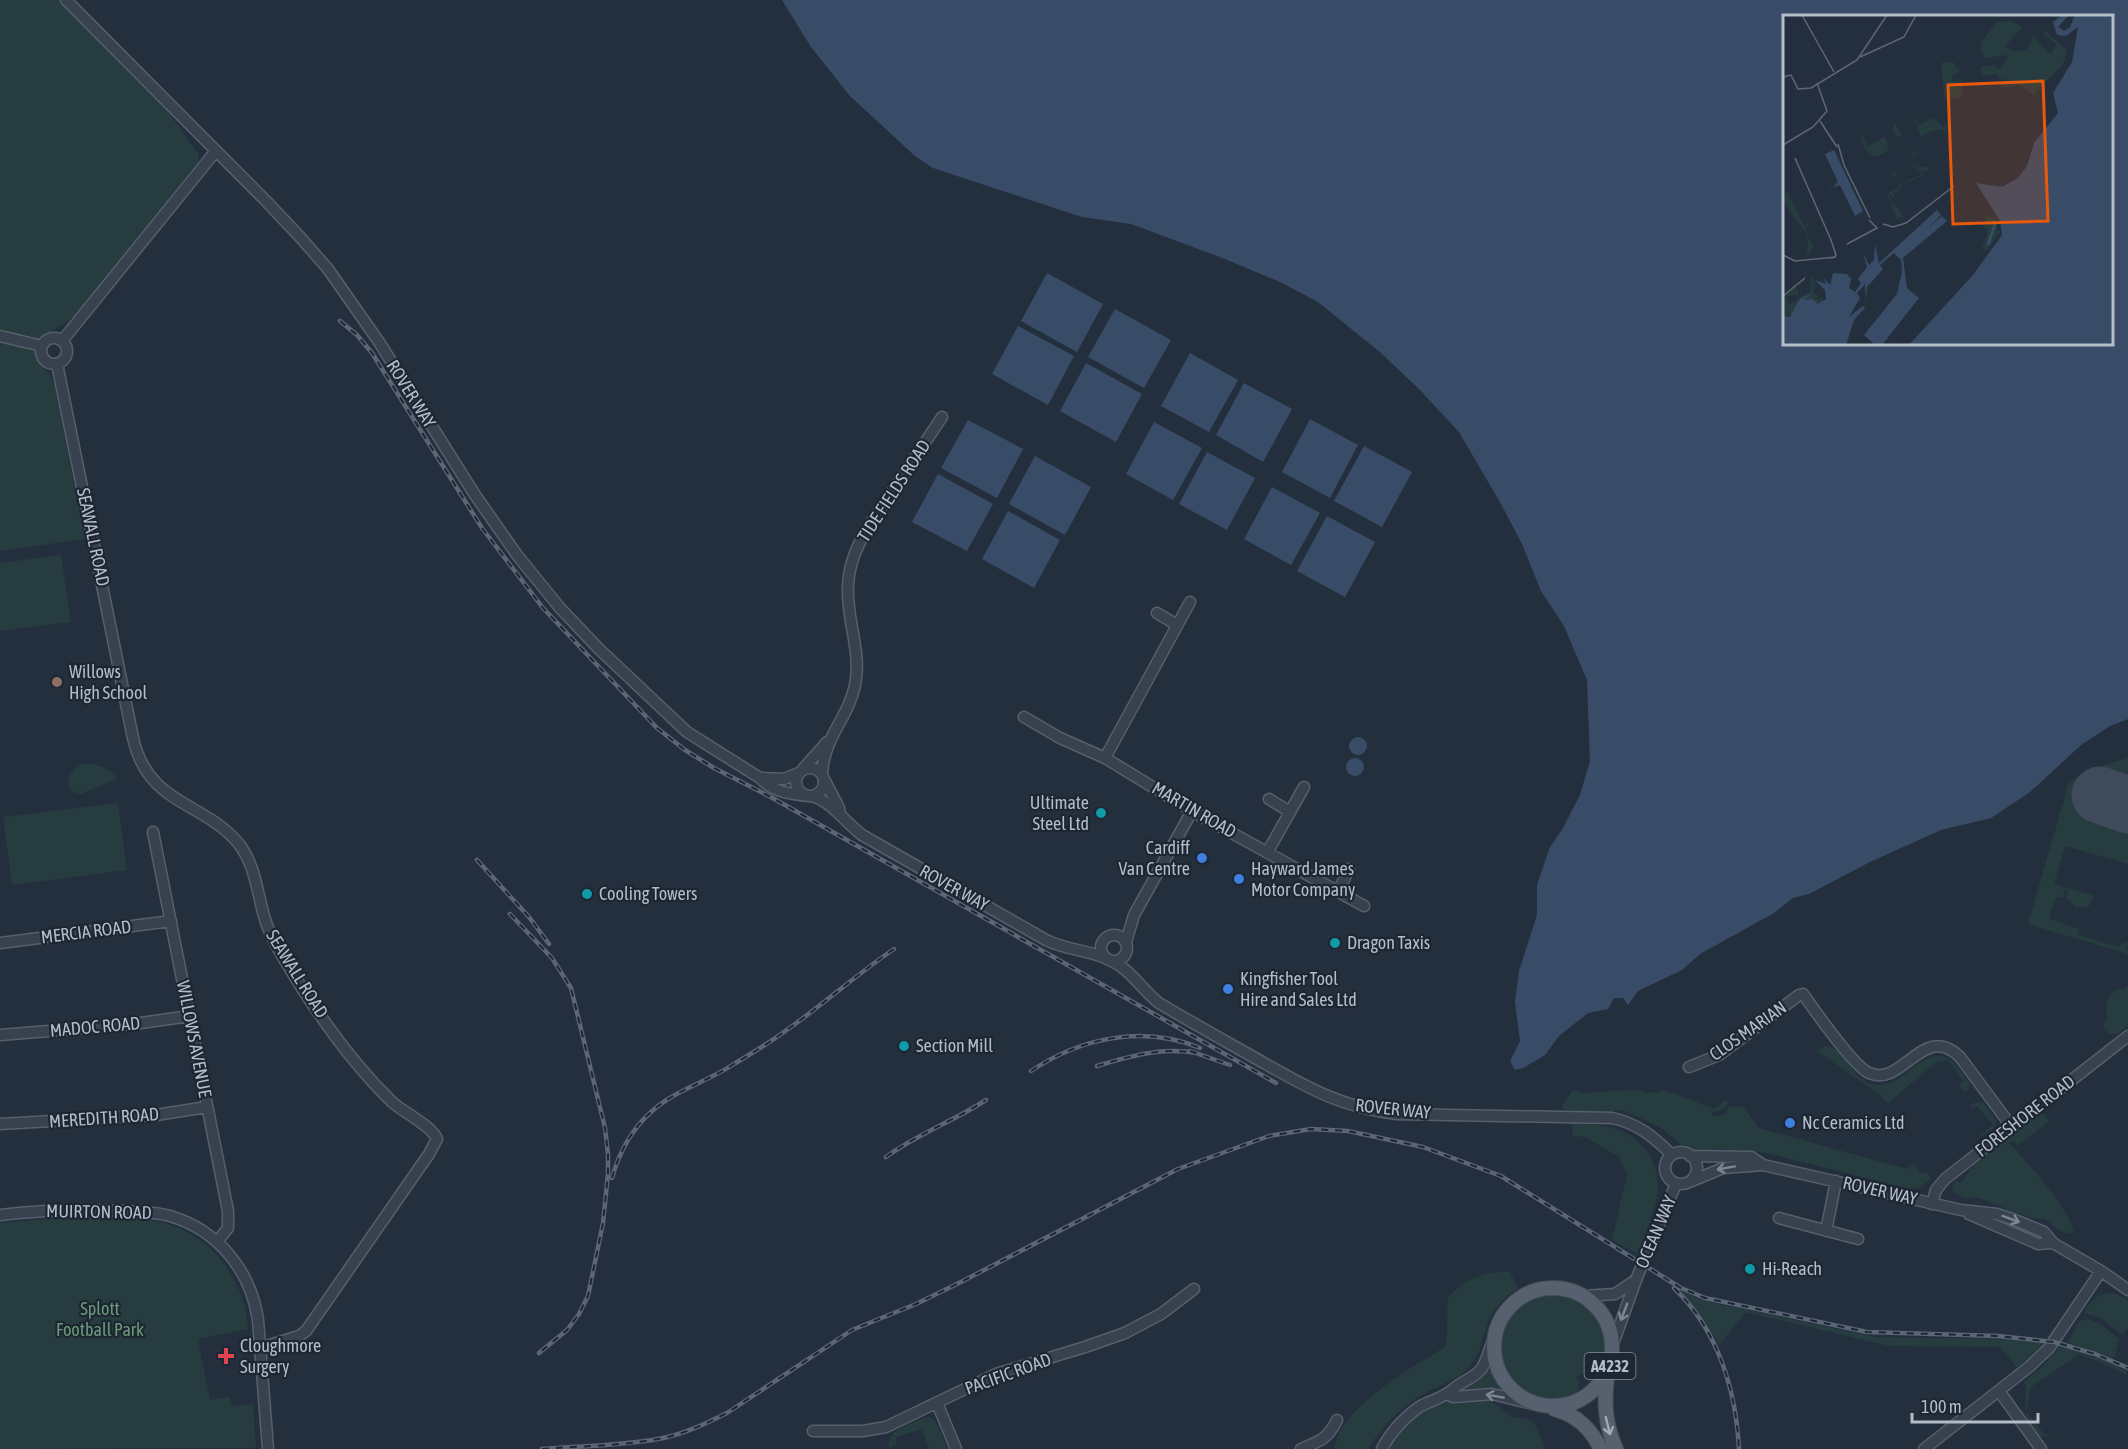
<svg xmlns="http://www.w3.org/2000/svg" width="2128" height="1449" font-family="'Asap Condensed',sans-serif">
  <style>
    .green { fill: #263c3f }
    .water { fill: #394c67; fill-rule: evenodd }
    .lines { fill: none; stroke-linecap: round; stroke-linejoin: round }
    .runway { stroke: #3f4a5a; stroke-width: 57 }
    .minor-casing { stroke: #565f6c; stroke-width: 13 }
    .major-casing { stroke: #414a57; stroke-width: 16 }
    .minor { stroke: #38414e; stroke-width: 10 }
    .major { stroke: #56606e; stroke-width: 14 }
    .rail-casing { stroke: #5a6575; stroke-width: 4.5 }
    .rail { stroke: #1d2633; stroke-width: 2; stroke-dasharray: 7; stroke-linecap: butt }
    .minor-bridge-casing { stroke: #565f6c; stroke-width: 13; stroke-linecap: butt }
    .minor-bridge { stroke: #38414e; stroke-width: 10 }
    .oneway { stroke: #7c8592 }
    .oneway2 { stroke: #a1aab7 }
    .education-dot { fill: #8d6e63; stroke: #1d2633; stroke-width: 2 }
    .culture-dot { fill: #0f9aa8; stroke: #1d2633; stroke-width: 2 }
    .shop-dot { fill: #3f7fe0; stroke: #1d2633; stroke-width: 2 }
    .health-dot { fill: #e0444e; stroke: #1d2633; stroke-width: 2 }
    .labels { text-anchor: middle; stroke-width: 4.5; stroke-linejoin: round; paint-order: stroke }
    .shield { fill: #1d2633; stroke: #878f9c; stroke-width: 1.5 }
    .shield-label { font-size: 16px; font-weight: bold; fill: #b4bcc9 }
    .street-label { font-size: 18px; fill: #b4bcc9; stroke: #1d2633 }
    .poi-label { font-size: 18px; fill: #b4bcc9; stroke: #1d2633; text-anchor: start }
    .park-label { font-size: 18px; fill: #6b9a76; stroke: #1d2633 }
    .inset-river { fill: none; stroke: #394c67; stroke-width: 3 }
    .inset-road { fill: none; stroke: #5e6776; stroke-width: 1.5 }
    .view { fill: #e8590c; fill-opacity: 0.15; stroke: #e8590c; stroke-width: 3 }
    .inset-edge { fill: none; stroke: #b4bcc9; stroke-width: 3 }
  </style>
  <rect width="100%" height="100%" fill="#242f3e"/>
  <path class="green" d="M0 0H60L160 101 199 154 198 162 74 316C63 327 27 340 37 359 42 368 50 373 54 383L85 539 0 551Z
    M61 555 71 622 0 631V563Z
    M2128 758V864L2065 846 2054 884 2095 896 2089 906 2079 908 2074 907 2070 900 2066 899 2068 891 2065 890 2063 898 2056 897 2049 919 2079 929 2078 934 2117 947 2125 942 2128 943 2126 949 2128 950V954L2028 924 2069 782 2104 765Z
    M82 763C95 764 107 767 116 775V779L81 794 73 792 69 786C67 776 74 767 82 763Z
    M118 803 127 870 12 885 3 817Z
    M2128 985V1026L2117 1034H2108L2104 1029V1022L2107 1020 2106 1008 2109 995 2116 990 2125 989Z
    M1825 1046C1846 1046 1850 1084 1879 1085 1905 1086 1928 1039 1953 1062 1960 1069 1965 1077 1970 1084L1968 1091 1964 1092 1959 1085 1964 1081 1947 1059 1942 1063 1939 1060 1888 1103 1880 1095 1817 1051Z
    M1662 1089 1714 1109 1726 1100 1728 1103C1725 1109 1720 1112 1713 1112L1712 1116 1724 1115 1729 1107H1743L1759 1128 1907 1169 1913 1164 1922 1174 1926 1171 1932 1179 1918 1188 1909 1189 1766 1153 1741 1150 1732 1152 1721 1149 1696 1151 1683 1146 1660 1127 1624 1111 1617 1110 1608 1114 1574 1112 1564 1109 1562 1105 1572 1091 1577 1090 1582 1093 1631 1090 1644 1091 1646 1093 1661 1092Z
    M1976 1102H1983L1996 1121 1993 1129 1976 1139 1993 1125 1977 1106 1972 1109 1971 1105Z
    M2043 1112 2049 1121 2017 1146 2013 1140 2009 1144 2015 1149C2032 1168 2070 1209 2074 1233 2061 1234 2055 1228 2046 1219 2032 1222 1994 1203 1979 1198 1974 1197 1969 1199 1965 1198 1961 1198 1956 1193 1953 1191L1952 1184 1957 1181 1961 1183 1972 1167 1991 1152 1999 1141H2004Z
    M1571 1124C1585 1124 1599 1124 1613 1128 1642 1135 1663 1166 1657 1196 1653 1216 1645 1235 1638 1254L1612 1240 1627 1175 1619 1157 1585 1137 1573 1136Z
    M68 1217C131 1218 186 1210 227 1268 240 1287 247 1306 248 1329L198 1339 210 1400 230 1397 231 1406 253 1404 256 1448 0 1449V1223Z
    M1510 1272 1518 1288C1507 1296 1496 1305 1490 1318 1483 1334 1482 1351 1471 1365 1460 1379 1439 1385 1424 1394 1400 1407 1387 1423 1371 1444L1369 1449H1335C1337 1409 1414 1366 1445 1347 1449 1330 1446 1314 1448 1297 1467 1278 1483 1271 1510 1272Z
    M1678 1289 1700 1299 1714 1303 1876 1337 1999 1339 2045 1342 2017 1368 2000 1347 1889 1346 1746 1312 1719 1345 1700 1314Z
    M2106 1293H2113L2128 1300V1328L2122 1335 2101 1318 2084 1313C2089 1303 2095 1296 2106 1293Z
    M1556 1295C1576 1298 1589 1306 1600 1322V1326L1602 1325C1610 1347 1606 1365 1593 1384L1583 1373 1577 1377 1580 1383 1577 1385 1579 1388 1576 1396 1555 1402 1554 1399H1552V1402C1481 1393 1483 1299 1556 1295Z
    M2088 1319 2099 1323 2119 1339 2114 1358 2067 1342 2080 1321Z
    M2061 1345 2111 1363 2127 1371 2126 1375 2113 1368 2080 1354 2031 1387 2026 1411 2044 1434 2051 1435C2024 1446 2024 1400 2026 1385L2023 1383 2045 1364Z
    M1487 1370 1492 1371 1494 1378 1503 1391H1461L1479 1380Z
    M1489 1399 1512 1417 1528 1419 1536 1425 1546 1449H1390C1400 1424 1425 1407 1451 1401 1463 1399 1477 1400 1489 1399Z
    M924 1418H932L935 1421 948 1449H929L922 1429 896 1437 897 1444 889 1448C886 1429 910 1425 924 1418Z"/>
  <path class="water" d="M782 0H2128V719L2110 726 2081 745 2030 792 1991 818 1941 830 1870 862 1809 894 1793 898 1774 913 1700 954 1682 970 1638 991 1628 1005 1623 998H1614L1608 1009 1588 1013 1559 1036 1545 1055 1523 1068 1515 1070 1510 1061 1520 1041 1515 1002 1519 971 1537 915V885L1550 847 1563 828 1580 795 1590 761 1587 680 1564 626 1541 591 1522 544 1501 504 1459 432 1419 389 1381 353 1318 302 1280 282 1225 259 1131 224 1082 217 933 168 915 156 850 96 811 47ZM1784 16H2112V344H1784Z
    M1047 273 1103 304 1077 352 1021 321Z
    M1115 309 1171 340 1144 388 1088 357Z
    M1018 326 1074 356 1048 405 992 374Z
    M1190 353 1238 380 1209 432 1161 406Z
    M1086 363 1142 394 1116 442 1060 411Z
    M1244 383 1292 409 1263 462 1216 435Z
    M1310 419 1358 445 1330 498 1282 472Z
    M968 420 1023 449 997 498 941 468Z
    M1154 422 1202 448 1173 500 1126 474Z
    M1364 446 1412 472 1382 527 1334 501Z
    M1207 452 1255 478 1227 530 1179 504Z
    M1035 456 1091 487 1065 535 1009 504Z
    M938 474 993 504 967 551 912 522Z
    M1272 487 1320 513 1291 565 1244 539Z
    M1008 511 1060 540 1034 588 982 559Z
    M1327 516 1375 542 1345 597 1297 571Z
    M1349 746a9 9 0 1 1 18 0a9 9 0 1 1-18 0Z
    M1346 767a9 9 0 1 1 18 0a9 9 0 1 1-18 0Z"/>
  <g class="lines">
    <path class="runway" d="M2100 795 2128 805"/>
    <g class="minor-casing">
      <path id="minor" d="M66 0 266 201 300 237 328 269 379 342 475 495 517 555 560 608 599 649 687 732 760 778C772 792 791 794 809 796
        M0 336 42 346
        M41 351a13 13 0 1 1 26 0a13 13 0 1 1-26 0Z
        M62 341 215 152
        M57 364 133 738C148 806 204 801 239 844 255 865 257 891 264 916 268 931 275 944 283 957 313 1008 349 1060 392 1102 403 1112 432 1126 437 1139L429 1154 306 1331 299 1336 260 1348
        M1157 613 1177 625
        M1024 717 1060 738 1105 758 1192 811 1364 906
        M1105 758 1190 602
        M796 782a14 14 0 1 1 28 0a14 14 0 1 1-28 0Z
        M803 769 827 742
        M822 774C824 736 848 719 855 685 862 651 846 620 848 586 849 548 874 519 894 489 910 465 926 441 942 417
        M760 778 784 779 799 773
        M825 781 839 808 840 814
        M812 796C832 802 846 823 862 835L1046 940C1066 950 1088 950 1108 959
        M1269 799 1290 812
        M153 832 228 1211V1228L217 1242
        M1268 851 1304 787
        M1338 892 1349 869
        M1101 948a13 13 0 1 1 26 0a13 13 0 1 1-26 0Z
        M1126 942 1134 915 1192 811
        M0 943 171 921
        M1112 961C1132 971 1142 990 1159 1003 1189 1021 1218 1037 1248 1054 1300 1083 1336 1107 1397 1114L1612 1118C1637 1123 1654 1137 1672 1155
        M0 1035 134 1024 190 1016
        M1689 1067 1719 1055 1799 995 1803 994C1815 1011 1853 1066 1869 1073 1903 1088 1923 1021 1960 1057L2011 1126
        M0 1124 156 1115 207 1107
        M1665 1168a16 16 0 1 1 32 0a16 16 0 1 1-32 0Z
        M1690 1156 1751 1157 1763 1165 1961 1210 1997 1214 2015 1220 2044 1232 2053 1243 2101 1271 2128 1290
        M1692 1181 1723 1168 1763 1165
        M1932 1204 1936 1190 1945 1179 2128 1036
        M1969 1214 2038 1244 2053 1243
        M0 1215C42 1210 83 1209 125 1211 140 1212 156 1212 170 1216 218 1230 251 1271 258 1320L268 1449
        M1779 1218 1858 1239
        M1826 1231 1836 1181
        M1646 1255 1676 1184
        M1584 1296 1615 1294 1636 1280
        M1613 1344 1636 1280
        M1999 1391 2041 1449
        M1448 1395 1454 1397 1492 1394 1541 1406
        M937 1403 956 1449
        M813 1431H863L886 1427 996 1374 1085 1347 1125 1333 1161 1314 1194 1289
        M1301 1449C1320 1441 1328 1439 1337 1420
        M1382 1449C1390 1433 1404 1418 1419 1407 1431 1400 1441 1399 1452 1390 1461 1381 1474 1379 1482 1368 1489 1356 1492 1341 1497 1328
        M1924 1449 2029 1367 2049 1348 2101 1271"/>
    </g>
    <g class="major-casing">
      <path id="major" d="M1494 1347a59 59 0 1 1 118 0a59 59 0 1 1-118 0Z
        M1607 1377C1604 1403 1605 1424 1616 1449
        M1554 1409C1577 1415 1590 1428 1601 1449"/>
    </g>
    <use href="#minor" class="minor"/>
    <use href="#major" class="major"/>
    <g class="rail-casing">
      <path id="rail" d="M340 321 357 335 372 353 482 528 543 608 657 728 685 750 714 768 769 796 1276 1083
        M477 860 529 917 549 944
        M510 914 552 958 571 988 605 1128 608 1154V1174L603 1223 588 1296 579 1314 567 1330 539 1353
        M1190 1051 1230 1065
        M1097 1066C1130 1056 1162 1047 1196 1053
        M1031 1071C1082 1037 1143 1025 1200 1048
        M886 1157C917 1134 954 1121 986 1100
        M612 1178C619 1153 631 1130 651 1112 675 1090 707 1082 734 1064 752 1053 771 1042 788 1029 824 1004 857 974 894 949
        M1674 1288C1718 1330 1736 1390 1739 1449
        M542 1449C580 1446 620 1446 658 1439 682 1435 705 1424 727 1413L852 1330 916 1304 963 1281 1178 1169 1269 1136 1311 1129 1348 1131 1423 1147 1501 1176 1681 1288 1705 1298 1867 1332 1998 1336 2054 1342 2095 1354 2128 1368"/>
    </g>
    <use href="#rail" class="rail"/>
    <g class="minor-bridge-casing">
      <path id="minor-bridge" d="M1636 1280 1646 1255"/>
    </g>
    <use href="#minor-bridge" class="minor-bridge"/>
  </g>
  <defs><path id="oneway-shaft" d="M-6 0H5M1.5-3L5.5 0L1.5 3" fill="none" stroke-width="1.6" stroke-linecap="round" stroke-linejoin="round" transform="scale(1.5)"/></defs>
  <g class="oneway">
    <use href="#oneway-shaft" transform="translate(1726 1168) rotate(170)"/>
    <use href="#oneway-shaft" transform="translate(2011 1219) rotate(20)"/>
    <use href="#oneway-shaft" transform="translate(1624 1312) rotate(111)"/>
    <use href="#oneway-shaft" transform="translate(1495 1396) rotate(-170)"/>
  </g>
  <use class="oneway2" href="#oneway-shaft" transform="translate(1608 1426) rotate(76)"/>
  <circle class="education-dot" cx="57" cy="682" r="6"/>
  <g class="culture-dot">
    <circle cx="1101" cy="813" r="6"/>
    <circle cx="587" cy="894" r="6"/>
    <circle cx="1335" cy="943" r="6"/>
    <circle cx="904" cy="1046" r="6"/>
    <circle cx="1750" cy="1269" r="6"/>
  </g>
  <g class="shop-dot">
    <circle cx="1202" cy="858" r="6"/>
    <circle cx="1239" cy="879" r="6"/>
    <circle cx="1228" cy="989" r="6"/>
    <circle cx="1790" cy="1123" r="6"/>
  </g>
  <path class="health-dot" d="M223 1347h6v6h6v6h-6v6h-6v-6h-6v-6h6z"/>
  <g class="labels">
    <rect class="shield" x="1584.5" y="1353" width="51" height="26" rx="4.5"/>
    <g class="shield-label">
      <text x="1610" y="1372">A4232</text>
    </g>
    <g class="street-label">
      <text transform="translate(411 394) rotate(58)" y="6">ROVER WAY</text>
      <text transform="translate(894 491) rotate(-57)" y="6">TIDE FIELDS ROAD</text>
      <text transform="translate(93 537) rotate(78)" y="6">SEAWALL ROAD</text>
      <text transform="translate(1194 810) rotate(30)" y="6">MARTIN ROAD</text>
      <text transform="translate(954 888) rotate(29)" y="6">ROVER WAY</text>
      <text transform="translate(86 932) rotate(-7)" y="6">MERCIA ROAD</text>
      <text transform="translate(297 974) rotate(58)" y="6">SEAWALL ROAD</text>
      <text transform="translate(95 1027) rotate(-5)" y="6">MADOC ROAD</text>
      <text transform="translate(1748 1031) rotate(-35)" y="6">CLOS MARIAN</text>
      <text transform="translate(194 1039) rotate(79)" y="6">WILLOWS AVENUE</text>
      <text transform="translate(1393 1109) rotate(6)" y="6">ROVER WAY</text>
      <text transform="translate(2025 1116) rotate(-38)" y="6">FORESHORE ROAD</text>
      <text transform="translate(104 1118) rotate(-4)" y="6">MEREDITH ROAD</text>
      <text transform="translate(1880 1191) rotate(13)" y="6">ROVER WAY</text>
      <text transform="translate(99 1212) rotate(1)" y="6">MUIRTON ROAD</text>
      <text transform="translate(1656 1232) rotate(-67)" y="6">OCEAN WAY</text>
      <text transform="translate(1008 1374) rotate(-20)" y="6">PACIFIC ROAD</text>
    </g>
    <g class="poi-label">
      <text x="69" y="678">Willows<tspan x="69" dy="21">High School</tspan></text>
      <text x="1089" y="809" text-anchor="end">Ultimate<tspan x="1089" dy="21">Steel Ltd</tspan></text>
      <text x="1190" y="854" text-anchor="end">Cardiff<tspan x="1190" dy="21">Van Centre</tspan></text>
      <text x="1251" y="875">Hayward James<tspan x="1251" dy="21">Motor Company</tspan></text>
      <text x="599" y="900">Cooling Towers</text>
      <text x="1347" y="949">Dragon Taxis</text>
      <text x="1240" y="985">Kingfisher Tool<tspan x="1240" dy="21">Hire and Sales Ltd</tspan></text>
      <text x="916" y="1052">Section Mill</text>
      <text x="1802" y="1129">Nc Ceramics Ltd</text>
      <text x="1762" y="1275">Hi-Reach</text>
      <text x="240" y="1352">Cloughmore<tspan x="240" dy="21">Surgery</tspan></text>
    </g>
    <g class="park-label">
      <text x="100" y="1315">Splott<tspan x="100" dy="21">Football Park</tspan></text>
    </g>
  </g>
  <g transform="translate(1783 15)">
    <rect width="330" height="330" fill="#242f3e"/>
    <path d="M227 5 239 13 222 31 229 37 243 35 249 27 248 23 250 21 267 39 274 30 260 18 263 16 284 35 281 48 250 80 237 70 219 73 223 61 219 65 213 59 200 61 198 52 210 50 216 54 226 40 201 43 197 29 213 8ZM170 47 177 57 169 60 170 66 178 65V59L180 80 176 85 172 83 162 87 158 48ZM131 101 136 110 151 103 160 112 163 109 165 128 169 131H165L163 116 155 114 143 118 144 124 141 119 138 122ZM110 106 119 119 114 122 111 117 102 121 106 135 92 142 87 140 82 134 78 121V118L85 131 111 116ZM136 136 131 141 136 152 143 151 146 157 137 155 140 159 138 161 118 170 119 175 110 178 113 185 105 177 111 192 113 190 122 203 115 202V207L104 178 113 174 118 175 115 170 139 159 128 150 113 157 112 164 105 154 109 159 129 149 137 155 129 139ZM4 176 21 211 25 207 27 210 22 212 28 229 31 227 24 244V236L20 235 25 234 24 219 0 187ZM204 201 214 204V215L218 216 204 235 199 233 205 217 197 207 202 210ZM28 261 35 274 30 271 31 278 35 281 36 277V283H33L35 285 38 282 42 288 41 300H0V282L13 272 16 280 4 281 6 290 27 276Z" fill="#263c3f"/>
    <path d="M279 0H286L275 12 281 16 287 12 292 0H330V330H126L190 260 219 220 217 206 193 168 219 172 235 163 244 151 251 128 275 98 270 78 289 47 295 12 283 21 274 20 270 7ZM51 135 80 196 72 201 57 170 49 173H48L46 169 49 173 55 167 42 139ZM154 195 158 200 144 214 159 201 164 206 120 243 124 273 136 283 99 330H92L81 320 114 279 119 257 118 245 111 238 97 250 100 254 84 272 83 286 82 269 74 278 77 283 66 302 80 291 82 293 71 305 63 330H0V300L7 302 15 287 18 283 25 280H28L19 285 29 284 35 289 43 284 42 275 32 265 43 269 40 262 47 270 50 258 64 259 68 264 66 273 72 277 78 268 75 264 84 252 80 238 86 250 91 245 92 229 96 248Z" fill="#394c67"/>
    <path class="inset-river" d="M205 230 213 206M10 330 47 304 52 259M26 330 53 301 55 271"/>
    <path class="inset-road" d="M19 0 51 57M77 42 121 22 133 0M0 62 8 60 15 74 28 73 74 45 104 0M37 106 54 132M55 129 61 150 87 203M0 130 30 112 44 96 34 68M12 143 48 225 53 240 50 243M100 209 110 212 123 208 171 171M64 229 94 213 86 205M0 240 12 246 53 242M0 281 22 263"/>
    <path class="view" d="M260 66 265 206 170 209 165 70Z"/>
    <rect width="330" height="330" class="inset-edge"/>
  </g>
  <path d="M1912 1413v9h126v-9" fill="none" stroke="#b4bcc9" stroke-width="3"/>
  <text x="1921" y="1413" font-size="18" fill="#b4bcc9" stroke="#1d2633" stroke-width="4.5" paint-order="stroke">100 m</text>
</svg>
